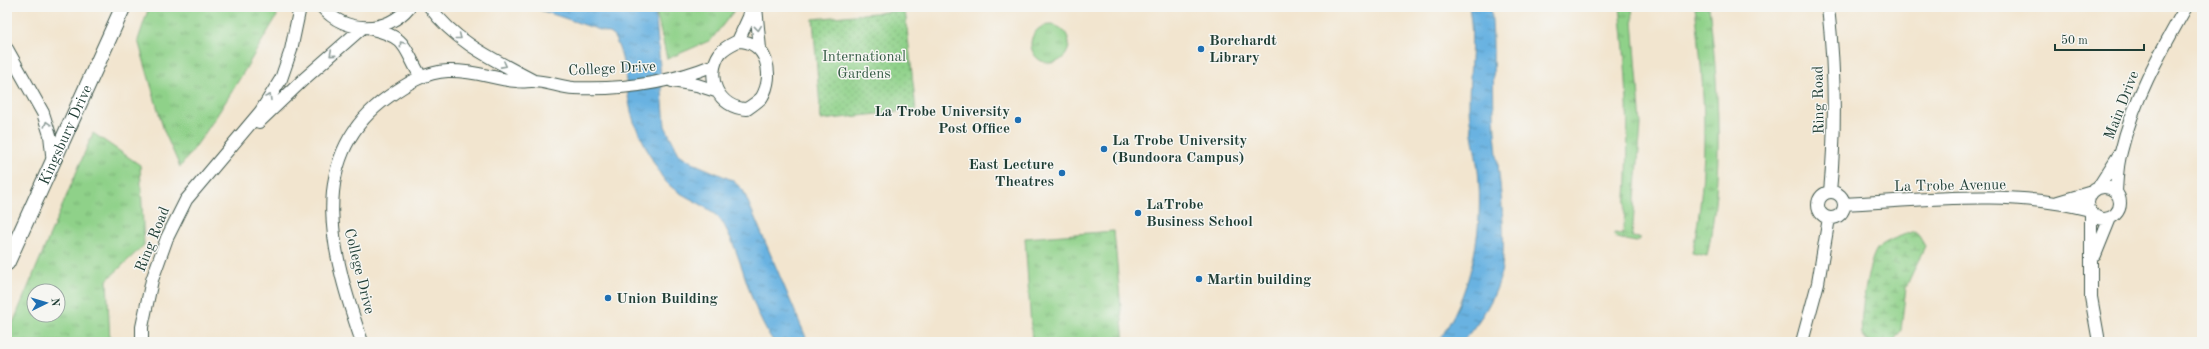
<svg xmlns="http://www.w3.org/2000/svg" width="2209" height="349" font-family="'Old Standard TT',serif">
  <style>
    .grass { fill: url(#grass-tufts); stroke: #57875e; fill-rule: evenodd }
    .wetland { fill: url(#wetland-marsh); stroke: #57875e }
    .garden { fill: url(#garden-dots); stroke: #57875e }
    .water { fill: url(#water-ripples); stroke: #44788a }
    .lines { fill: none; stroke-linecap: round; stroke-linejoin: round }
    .minor-casing { stroke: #3f564b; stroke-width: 14 }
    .major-casing { stroke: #3f564b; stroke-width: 17 }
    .minor { stroke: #fff; stroke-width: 12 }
    .major { stroke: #fff; stroke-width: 15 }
    .oneway { stroke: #8f9e9a }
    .poi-dot { fill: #1f6fb2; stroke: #f6f6f2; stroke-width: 1.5 }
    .labels { text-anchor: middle; stroke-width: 3; stroke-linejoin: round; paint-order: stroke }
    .poi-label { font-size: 15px; font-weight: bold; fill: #1f3d34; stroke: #f6f6f2; text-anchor: start }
    .park-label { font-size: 15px; fill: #355b45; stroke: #f6f6f2 }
    .street-label { font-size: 15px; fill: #1f3d34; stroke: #f6f6f2 }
  </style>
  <defs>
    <pattern id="grass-tufts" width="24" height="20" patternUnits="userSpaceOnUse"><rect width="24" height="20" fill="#8fd189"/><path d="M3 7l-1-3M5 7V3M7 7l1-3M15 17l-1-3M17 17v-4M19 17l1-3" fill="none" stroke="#74ab71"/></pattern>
    <pattern id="wetland-marsh" width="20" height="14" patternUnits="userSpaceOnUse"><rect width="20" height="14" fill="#8fd189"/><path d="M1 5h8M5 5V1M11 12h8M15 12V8" fill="none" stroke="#74ab71"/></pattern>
    <pattern id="garden-dots" width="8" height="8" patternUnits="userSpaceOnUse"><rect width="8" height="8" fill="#8fd189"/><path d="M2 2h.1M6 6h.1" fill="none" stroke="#74ab71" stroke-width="1.8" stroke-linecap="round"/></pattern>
    <pattern id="water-ripples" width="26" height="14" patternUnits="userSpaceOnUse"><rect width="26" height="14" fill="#69b2e1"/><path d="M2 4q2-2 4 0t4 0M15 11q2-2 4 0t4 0" fill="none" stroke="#5692b7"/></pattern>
  </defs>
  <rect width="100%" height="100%" fill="#f6f6f2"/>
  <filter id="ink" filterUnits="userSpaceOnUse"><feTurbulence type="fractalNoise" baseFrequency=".025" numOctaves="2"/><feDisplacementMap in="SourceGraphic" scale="8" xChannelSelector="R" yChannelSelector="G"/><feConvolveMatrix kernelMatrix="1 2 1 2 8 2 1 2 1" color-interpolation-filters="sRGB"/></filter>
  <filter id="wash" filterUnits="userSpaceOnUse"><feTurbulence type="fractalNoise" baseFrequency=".012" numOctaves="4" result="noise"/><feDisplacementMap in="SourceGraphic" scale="16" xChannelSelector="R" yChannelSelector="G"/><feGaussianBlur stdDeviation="0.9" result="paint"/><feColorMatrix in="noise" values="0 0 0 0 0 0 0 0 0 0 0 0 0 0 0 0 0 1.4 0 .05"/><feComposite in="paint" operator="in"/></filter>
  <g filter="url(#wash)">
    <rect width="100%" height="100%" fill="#f2e5cf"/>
    <path class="grass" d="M149 7H275L277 16C246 67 217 121 180 167L164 131 138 40Z
      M655 7H734L733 12 711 40 667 59Z
      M1620 7H1632L1641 125 1632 237 1641 238 1636 242 1617 238 1614 233 1623 234C1631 158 1628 83 1620 7Z
      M1695 7H1709C1719 90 1724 174 1707 256L1692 253C1710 172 1705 88 1695 7Z
      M1031 44a19 19 0 1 1 38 0a19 19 0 1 1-38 0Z
      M93 133 140 165 144 245 107 280 110 342H7V337ZM34 291H58V315H34Z
      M1114 231 1124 342H1032L1025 238Z"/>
    <path class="wetland" d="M1916 231 1925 246 1906 287 1901 330 1893 342H1867C1866 340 1863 337 1862 334 1859 320 1868 261 1877 249 1884 241 1906 234 1916 231Z"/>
    <path class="garden" d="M905 10 916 110 821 120 813 19Z"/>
    <path class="water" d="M531 7H655L665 126 679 154 693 163 732 180 743 190 808 342H774C749 308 745 262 724 225 711 203 683 200 666 182 657 172 644 142 637 129 623 99 630 61 612 34Z
      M1469 7H1491C1495 49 1492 90 1495 131 1498 174 1508 233 1501 274 1496 298 1478 324 1462 342H1438C1470 295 1482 239 1479 183 1478 156 1469 131 1469 104 1469 72 1475 39 1469 7Z"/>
  </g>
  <g filter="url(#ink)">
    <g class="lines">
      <g class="minor-casing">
        <path id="minor" d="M322 7C345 34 387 34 409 7
          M430 7C456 43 495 60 532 80
          M756 7 760 49
          M1828 7C1835 69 1836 129 1830 192
          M372 29C409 38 403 48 421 77
          M738 41C767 41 775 75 762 97 758 102 752 105 747 109 718 108 704 77 720 53 725 47 732 44 738 41Z
          M738 41 749 17 751 7
          M7 49 43 113 50 135 53 163
          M672 81 697 85 716 91
          M259 122 304 79 362 28
          M2088 203a16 16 0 1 1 32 0a16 16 0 1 1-32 0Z
          M2098 188 2119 155
          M2116 191C2117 178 2117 164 2121 152 2133 100 2160 53 2186 7
          M1818 205a13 13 0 1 1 26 0a13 13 0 1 1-26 0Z
          M2058 202 2092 192
          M1844 204C1925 200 2011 189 2090 210
          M2091 213V297L2099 342
          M2095 255 2110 218
          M142 342V327L152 280 167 238 186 200 261 111 281 79 291 50 300 7
          M362 342C334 260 302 158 388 97 406 84 425 72 448 71 476 70 492 79 517 81 522 82 527 81 532 81 546 81 560 87 574 88 622 90 670 83 714 65
          M1802 342 1818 283 1829 218"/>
      </g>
      <g class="major-casing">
        <g id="major">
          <path id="s1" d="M7 263 123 7"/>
        </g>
      </g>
      <use href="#minor" class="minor"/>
      <use href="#major" class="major"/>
    </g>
    <defs><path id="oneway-chevron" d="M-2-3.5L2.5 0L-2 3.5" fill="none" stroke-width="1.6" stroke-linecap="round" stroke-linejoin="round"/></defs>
    <g class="oneway">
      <use href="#oneway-chevron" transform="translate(758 28) rotate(84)"/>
      <use href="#oneway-chevron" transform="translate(459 37) rotate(38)"/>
      <use href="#oneway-chevron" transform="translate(402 44) rotate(-126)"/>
      <use href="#oneway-chevron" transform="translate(332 54) rotate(139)"/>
      <use href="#oneway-chevron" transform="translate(504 65) rotate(28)"/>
      <use href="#oneway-chevron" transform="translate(269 97) rotate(-59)"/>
      <use href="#oneway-chevron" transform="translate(47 124) rotate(-107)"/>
    </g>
  </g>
  <g class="poi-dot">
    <circle cx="1201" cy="49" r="4"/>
    <circle cx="1018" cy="120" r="4"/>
    <circle cx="1104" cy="149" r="4"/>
    <circle cx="1062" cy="173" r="4"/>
    <circle cx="1138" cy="213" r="4"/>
    <circle cx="1199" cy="279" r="4"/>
    <circle cx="608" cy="298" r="4"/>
  </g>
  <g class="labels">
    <g class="poi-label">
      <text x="1209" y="45">Borchardt<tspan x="1209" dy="17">Library</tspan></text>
      <text x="1010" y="116" text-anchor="end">La Trobe University<tspan x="1010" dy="17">Post Office</tspan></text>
      <text x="1112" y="145">La Trobe University<tspan x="1112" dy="17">(Bundoora Campus)</tspan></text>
      <text x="1054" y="169" text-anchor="end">East Lecture<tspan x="1054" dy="17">Theatres</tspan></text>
      <text x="1146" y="209">LaTrobe<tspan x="1146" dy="17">Business School</tspan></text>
      <text x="1207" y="284">Martin building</text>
      <text x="616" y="303">Union Building</text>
    </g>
    <g class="park-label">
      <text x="864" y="61">International<tspan x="864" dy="17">Gardens</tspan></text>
    </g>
    <g class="street-label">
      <text transform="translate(612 68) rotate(-3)" y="5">College Drive</text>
      <text transform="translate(1818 100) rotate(-91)" y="5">Ring Road</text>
      <text transform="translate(2121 105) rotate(-69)" y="5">Main Drive</text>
      <text dy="5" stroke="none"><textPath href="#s1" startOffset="141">Kingsbury Drive</textPath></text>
      <text transform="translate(1950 185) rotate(-1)" y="5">La Trobe Avenue</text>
      <text transform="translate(152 239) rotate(-68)" y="5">Ring Road</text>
      <text transform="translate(360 271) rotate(76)" y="5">College Drive</text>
    </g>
  </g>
  <rect width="2209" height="349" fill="none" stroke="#f6f6f2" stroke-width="24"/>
  <g transform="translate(46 303) rotate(85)"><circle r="19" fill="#f6f6f2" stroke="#a0aca6"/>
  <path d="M0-3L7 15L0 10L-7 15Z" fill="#1f6fb2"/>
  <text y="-6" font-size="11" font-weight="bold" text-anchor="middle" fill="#1f3d34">N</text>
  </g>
  <path d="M2055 44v6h89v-6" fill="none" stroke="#1f3d34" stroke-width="2"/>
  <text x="2061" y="44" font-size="12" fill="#1f3d34" stroke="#f6f6f2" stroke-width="3" paint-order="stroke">50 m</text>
</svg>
